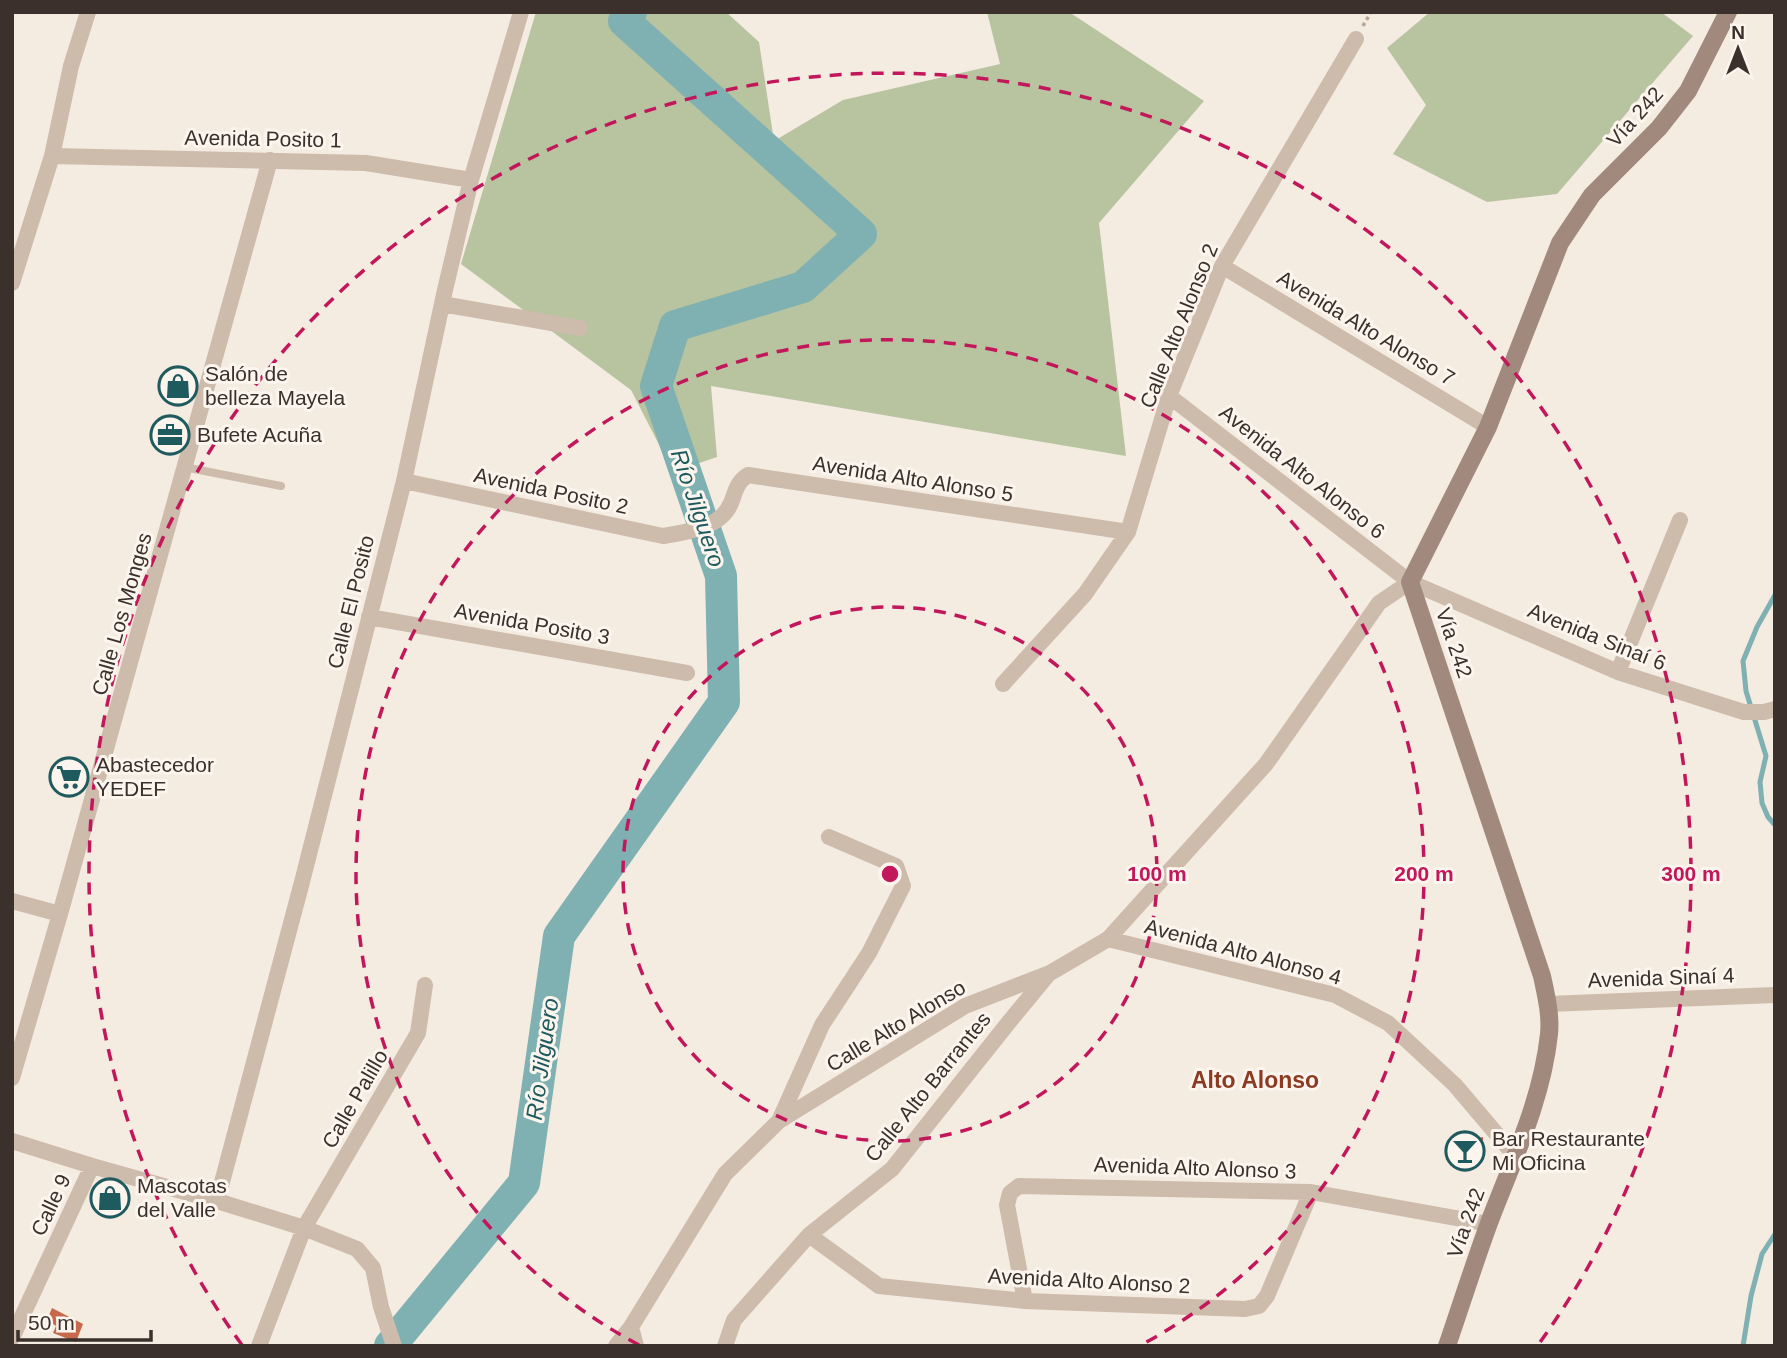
<svg xmlns="http://www.w3.org/2000/svg" width="1787" height="1358" font-family="Arial,sans-serif">
  <style>
    .green { fill: #b8c4a0 }
    .lines { fill: none; stroke-linecap: round; stroke-linejoin: round }
    .stream { stroke: #7fb0b2; stroke-width: 5 }
    .river { stroke: #7fb0b2; stroke-width: 32 }
    .building { fill: #c8694b }
    .path { stroke: #b9a596; stroke-width: 3.5; stroke-dasharray: 3.5 3.5; stroke-linecap: butt }
    .service { stroke: #cdbbac; stroke-width: 8 }
    .minor { stroke: #cdbbac; stroke-width: 16 }
    .secondary { stroke: #a18a7d; stroke-width: 18 }
    .ring { fill: none; stroke: #c2185b; stroke-width: 3.5; stroke-dasharray: 12 9 }
    .labels { text-anchor: middle; stroke-width: 6; stroke-linejoin: round; paint-order: stroke }
    .street-label { font-size: 21px; fill: #3b302b; stroke: #fbf5ee }
    .poi-label { font-size: 21px; fill: #3b302b; stroke: #fbf5ee; text-anchor: start }
    .water-label { font-size: 23px; font-style: italic; fill: #1f5a5e; stroke: #fbf5ee }
    .neighbourhood-label { font-size: 23px; font-weight: bold; fill: #8c3b22; stroke: #fbf5ee }
    .centre { fill: #c2185b; stroke: #fbf5ee; stroke-width: 3.5 }
    .ring-label { font-size: 21px; text-anchor: middle; font-weight: bold; fill: #c2185b; stroke: #fbf5ee; stroke-width: 6; stroke-linejoin: round; paint-order: stroke }
  </style>
  <rect width="100%" height="100%" fill="#f4ebe1"/>
  <path class="green" d="M536 12H726L759 42 774 141 843 100 1000 64 987 12H1069L1204 101 1099 223 1126 456 711 386 717 457 673 472 631 390 461 264Z
    M1430 12H1661L1693 36 1557 194 1487 202 1393 154 1426 105 1387 48Z"/>
  <g class="lines">
    <path class="stream" d="M1775 595 1757 627 1743 661 1746 691 1766 756 1760 782 1762 803 1768 817 1775 825
      M1743 1346 1751 1296 1762 1254 1775 1234"/>
    <path class="river" d="M390 1346 524 1183 559 936 724 702 721 576 656 386 675 326 803 287 861 234 624 21 631 12"/>
  </g>
  <path class="building" d="M165 374 192 377 188 402 166 394Z
    M165 427 178 428 176 448 159 442Z
    M1483 1137V1159L1446 1160 1448 1143Z
    M104 1183H111L127 1190 115 1214 94 1206Z
    M52 1308 83 1324 76 1342 53 1333 56 1326 47 1320Z"/>
  <g class="lines">
    <path class="path" d="M1363 26 1371 12"/>
    <path class="service" d="M184 467 281 486"/>
    <path class="minor" d="M52 156 366 163 471 180
      M1222 266 1488 427
      M12 283 52 156 71 66 88 12
      M442 304 580 328
      M1169 396 1410 582 1618 672 1744 712H1764L1775 709
      M404 481 663 536C687 532 721 528 731 503 736 490 737 482 748 475L1128 532
      M369 617 687 673
      M1618 672 1680 520
      M1003 684 1085 594 1128 532 1169 396 1222 266 1356 39
      M12 901 60 914
      M1108 939 1335 995 1388 1023 1455 1085 1516 1157
      M1548 1004 1775 995
      M12 1078 60 914 270 160
      M779 1121 822 1025 869 953 903 886 896 866 829 837
      M12 1141 92 1166 217 1201 304 1228 357 1249 373 1268 381 1307 394 1346
      M217 1201 302 882 404 481 445 290 471 180 521 12
      M809 1235 879 1286 1025 1301 1245 1309 1259 1306 1267 1296 1311 1192
      M1025 1301 1007 1205 1010 1193 1019 1186 1311 1192 1489 1224
      M631 1327 636 1346
      M12 1338 92 1166
      M259 1346 304 1228 418 1033 425 985
      M616 1346 631 1327 725 1174 779 1121 965 1006 1050 973 1108 939 1266 764 1379 603 1410 582
      M725 1346 734 1320 809 1235 892 1169 1009 1022 1047 976"/>
    <path class="secondary" d="M1447 1346C1461 1305 1474 1264 1489 1223 1512 1162 1542 1101 1549 1034 1551 1015 1546 995 1542 976L1410 582 1488 427 1560 243 1592 195 1659 128 1688 91 1728 12"/>
  </g>
  <g class="ring">
    <circle cx="890" cy="874" r="267"/>
    <path d="M639 1345A534 534 0 1 1 1141 1345"/>
    <path d="M242 1345A801 801 0 1 1 1538 1345"/>
  </g>
  <defs>
    <g id="shop-ring" transform="scale(2.0125)"><circle r="9.5" fill="#fbf5ee" stroke="#1f5a5e" stroke-width="1.5"/><path d="M-5-2.5h2.3a2.7 3.5 0 0 1 5.4 0H5L5.5 6h-11ZM-1.5-2.5h3a1.5 2.3 0 0 0-3 0Z" fill="#1f5a5e"/></g>
    <g id="office-ring" transform="scale(2.0125)"><circle r="9.5" fill="#fbf5ee" stroke="#1f5a5e" stroke-width="1.5"/><path d="M-6-3h4V-5.5h4V-3h4V5H-6ZM-1-4.5V-3h2v-1.5ZM-6 0V1H6V0Z" fill="#1f5a5e"/></g>
    <g id="supermarket-ring" transform="scale(2.0125)"><circle r="9.5" fill="#fbf5ee" stroke="#1f5a5e" stroke-width="1.5"/><path d="M-6-5.5h2.5l.6 2H6L4.5 2H-2.5L-4.4-4H-6ZM-1.5 3.2a1.3 1.3 0 1 0 .1 0ZM3 3.2a1.3 1.3 0 1 0 .1 0Z" fill="#1f5a5e"/></g>
    <g id="bar-ring" transform="scale(2.0125)"><circle r="9.5" fill="#fbf5ee" stroke="#1f5a5e" stroke-width="1.5"/><path d="M-6-5H6L.8 .8V4.5H3.5V6h-7V4.5H-.8V.8Z" fill="#1f5a5e"/></g>
  </defs>
  <g fill-rule="evenodd">
    <use href="#shop-ring" x="178" y="386"/>
    <use href="#office-ring" x="170" y="435"/>
    <use href="#supermarket-ring" x="69" y="777"/>
    <use href="#bar-ring" x="1465" y="1151"/>
    <use href="#shop-ring" x="110" y="1198"/>
  </g>
  <g class="labels">
    <g class="street-label">
      <text transform="translate(1635 117) rotate(-48)" y="7">Vía 242</text>
      <text transform="translate(263 139) rotate(1)" y="7">Avenida Posito 1</text>
      <text transform="translate(1179 326) rotate(-68)" y="7">Calle Alto Alonso 2</text>
      <text transform="translate(1366 328) rotate(31)" y="7">Avenida Alto Alonso 7</text>
      <text transform="translate(1302 472) rotate(38)" y="7">Avenida Alto Alonso 6</text>
      <text transform="translate(913 479) rotate(9)" y="7">Avenida Alto Alonso 5</text>
      <text transform="translate(551 491) rotate(12)" y="7">Avenida Posito 2</text>
      <text transform="translate(351 602) rotate(-76)" y="7">Calle El Posito</text>
      <text transform="translate(122 614) rotate(-74)" y="7">Calle Los Monges</text>
      <text transform="translate(532 624) rotate(10)" y="7">Avenida Posito 3</text>
      <text transform="translate(1597 637) rotate(22)" y="7">Avenida Sinaí 6</text>
      <text transform="translate(1454 643) rotate(71)" y="7">Vía 242</text>
      <text transform="translate(1243 952) rotate(15)" y="7">Avenida Alto Alonso 4</text>
      <text transform="translate(1661 978) rotate(-2)" y="7">Avenida Sinaí 4</text>
      <text transform="translate(896 1026) rotate(-31)" y="7">Calle Alto Alonso</text>
      <text transform="translate(928 1087) rotate(-51)" y="7">Calle Alto Barrantes</text>
      <text transform="translate(355 1099) rotate(-60)" y="7">Calle Palillo</text>
      <text transform="translate(1195 1168) rotate(2)" y="7">Avenida Alto Alonso 3</text>
      <text transform="translate(51 1205) rotate(-65)" y="7">Calle 9</text>
      <text transform="translate(1466 1223) rotate(-70)" y="7">Vía 242</text>
      <text transform="translate(1089 1281) rotate(3)" y="7">Avenida Alto Alonso 2</text>
    </g>
    <g class="poi-label">
      <text x="205" y="381">Salón de<tspan x="205" dy="24">belleza Mayela</tspan></text>
      <text x="197" y="442">Bufete Acuña</text>
      <text x="96" y="772">Abastecedor<tspan x="96" dy="24">YEDEF</tspan></text>
      <text x="1492" y="1146">Bar Restaurante<tspan x="1492" dy="24">Mi Oficina</tspan></text>
      <text x="137" y="1193">Mascotas<tspan x="137" dy="24">del Valle</tspan></text>
    </g>
    <g class="water-label">
      <text transform="translate(698 508) rotate(71)" y="8">Río Jilguero</text>
      <text transform="translate(542 1059) rotate(-82)" y="8">Río Jilguero</text>
    </g>
    <g class="neighbourhood-label">
      <text x="1255" y="1088">Alto Alonso</text>
    </g>
  </g>
  <circle cx="890" cy="874" r="10" class="centre"/>
  <g class="ring-label">
    <text x="1157" y="881">100 m</text>
    <text x="1424" y="881">200 m</text>
    <text x="1691" y="881">300 m</text>
  </g>
  <rect width="1787" height="1358" fill="none" stroke="#3b302b" stroke-width="28"/>
  <g transform="translate(1738 49)" stroke="#fbf5ee" stroke-width="5" paint-order="stroke">
  <path d="M0-5L12 26L0 18L-12 26Z" fill="#3b302b"/>
  <text y="-10" font-size="19" font-weight="bold" text-anchor="middle" fill="#3b302b">N</text>
  </g>
  <path d="M18 1330v10h133v-10" fill="none" stroke="#3b302b" stroke-width="3.5"/>
  <text x="28" y="1330" font-size="21" fill="#3b302b" stroke="#fbf5ee" stroke-width="5" paint-order="stroke">50 m</text>
</svg>
